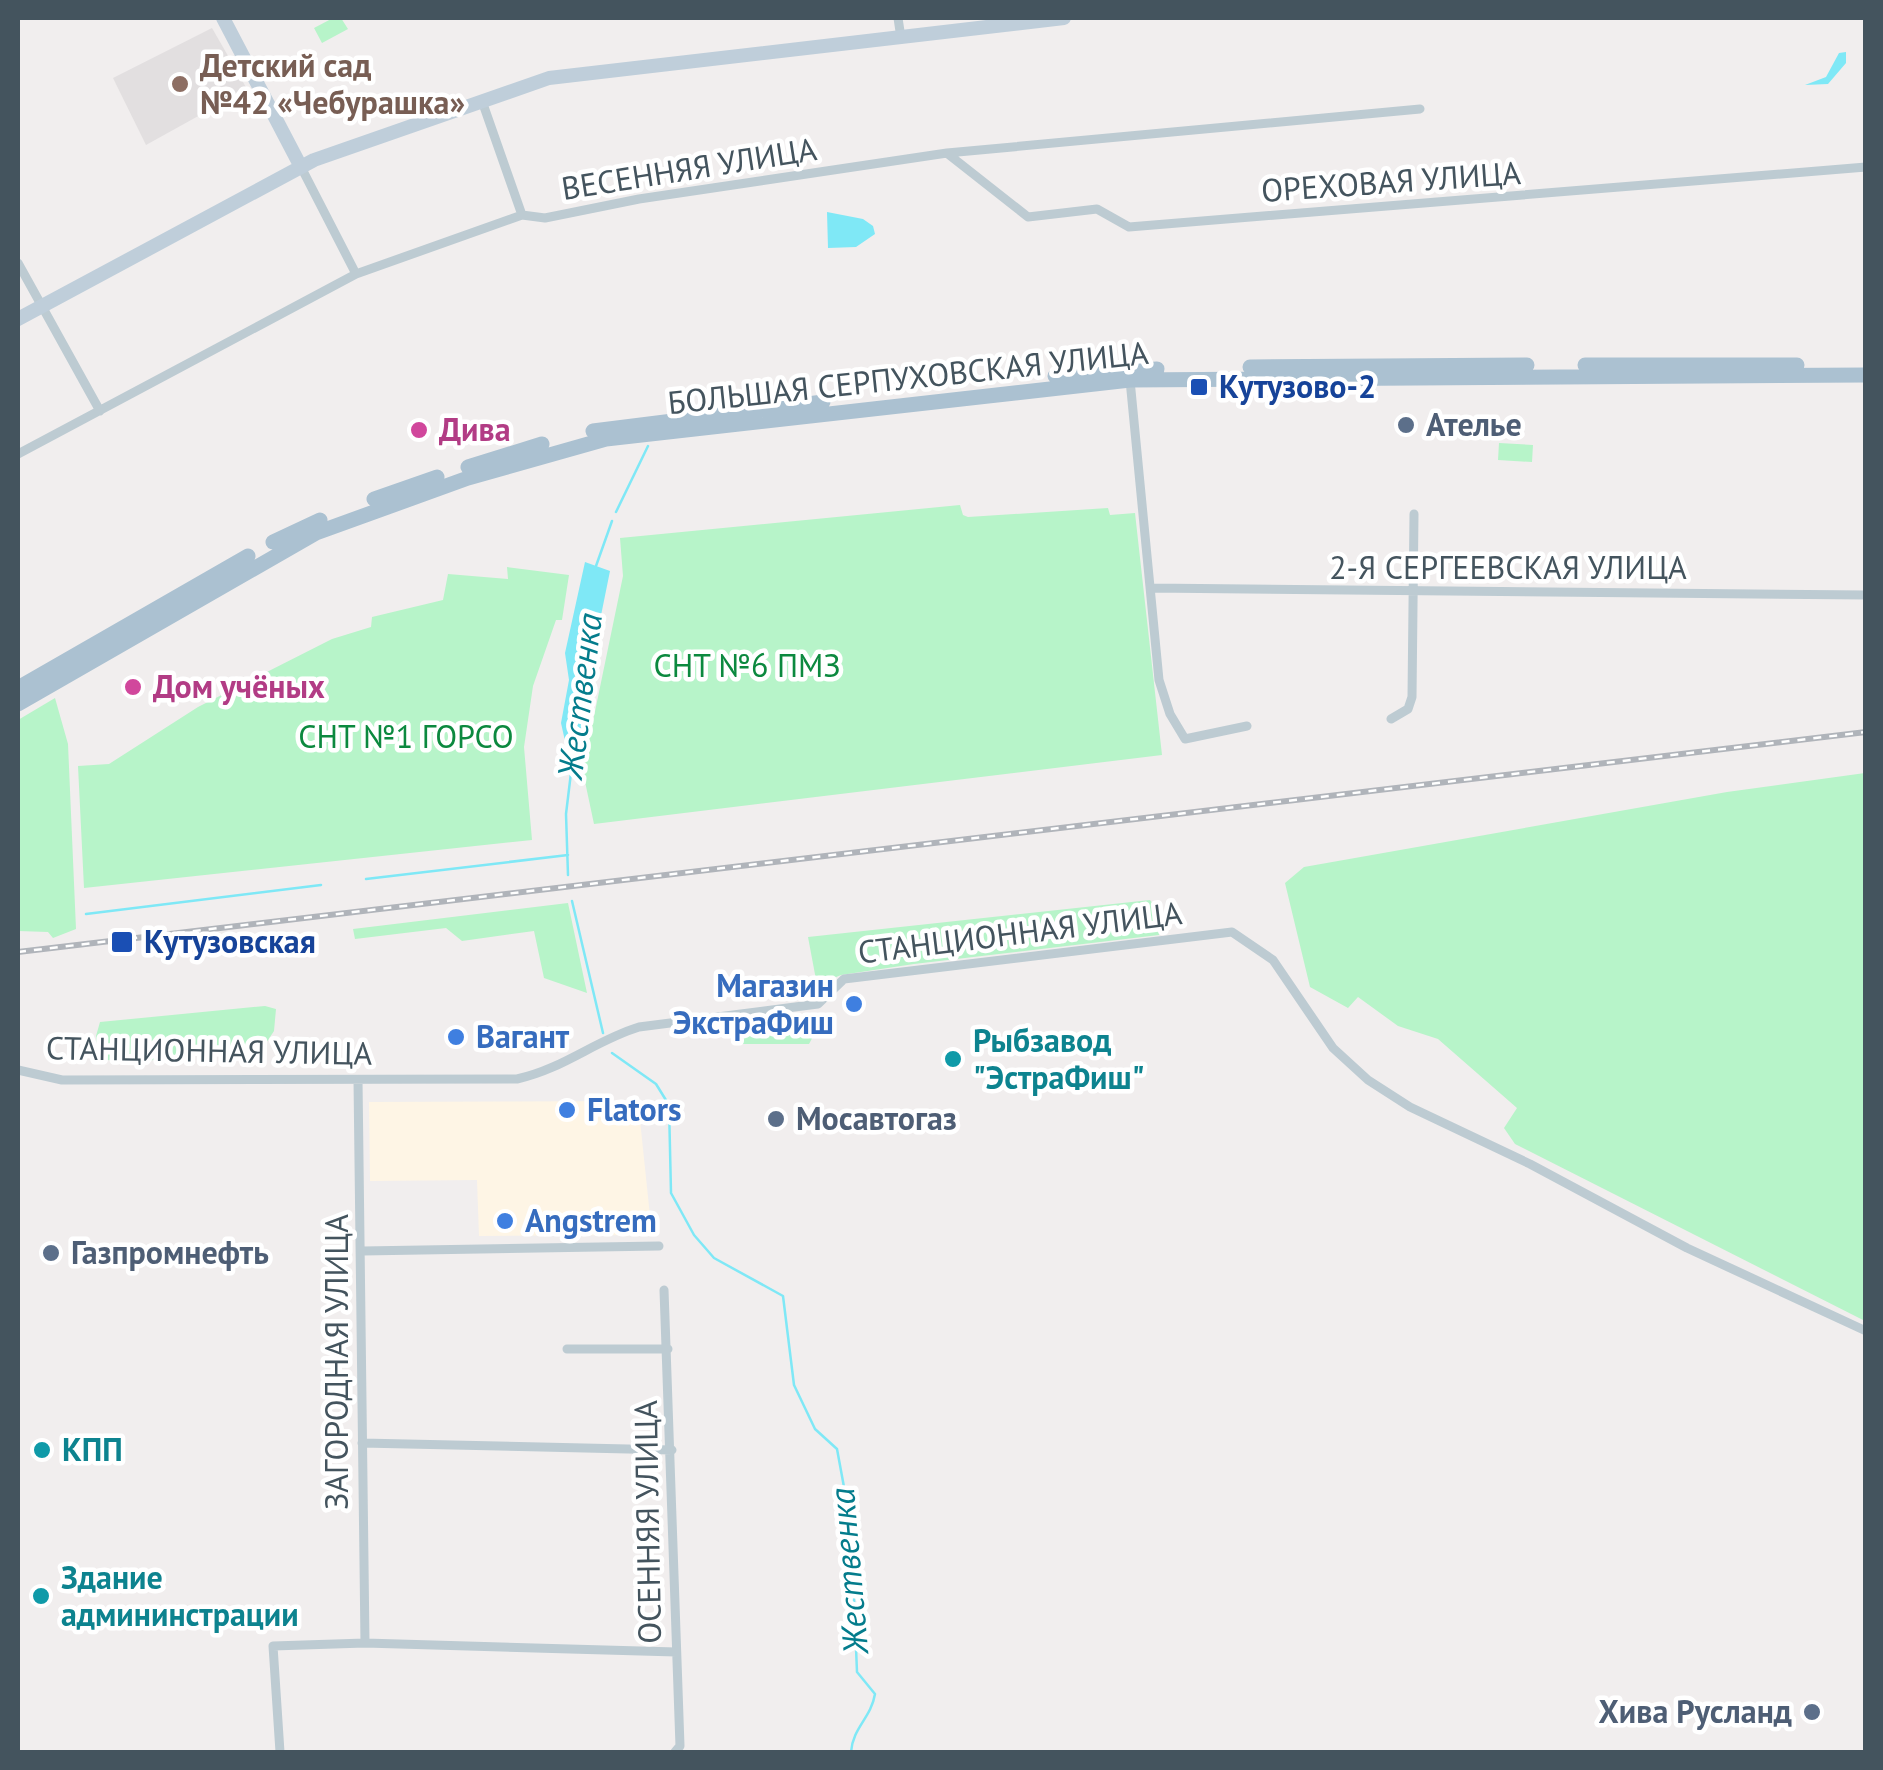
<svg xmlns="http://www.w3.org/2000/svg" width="1883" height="1770" font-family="'PT Sans',sans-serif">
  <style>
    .commercial { fill: #fef5e5 }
    .education { fill: #e2dfe0 }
    .green { fill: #b7f4c9 }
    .water { fill: #7fe8f6 }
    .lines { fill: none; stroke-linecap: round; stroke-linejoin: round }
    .stream { stroke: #7fe8f6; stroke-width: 2.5 }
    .street { stroke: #bdcbd2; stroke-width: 9 }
    .secondary { stroke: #bfceda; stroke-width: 14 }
    .primary { stroke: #abc1d1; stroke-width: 15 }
    .rail-casing { stroke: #b0b4ba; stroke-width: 6 }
    .rail { stroke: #fff; stroke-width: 2.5; stroke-dasharray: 8; stroke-linecap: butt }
    .education-dot { fill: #8d6e63; stroke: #fff; stroke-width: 4 }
    .transit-dot { fill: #1a4fb4; stroke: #fff; stroke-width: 4 }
    .service-dot { fill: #5c6f8a; stroke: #fff; stroke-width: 4 }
    .hotel-dot { fill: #d1479c; stroke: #fff; stroke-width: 4 }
    .shop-dot { fill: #3f7fe0; stroke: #fff; stroke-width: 4 }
    .culture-dot { fill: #0f9aa8; stroke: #fff; stroke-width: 4 }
    .labels { text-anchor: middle; stroke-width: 9; stroke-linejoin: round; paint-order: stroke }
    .education-label { font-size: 32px; font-weight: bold; fill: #785e54; stroke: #fff; text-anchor: start }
    .street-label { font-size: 32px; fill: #44545e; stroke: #fff }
    .transit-label { font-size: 32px; font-weight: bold; fill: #164399; stroke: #fff; text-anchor: start }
    .service-label { font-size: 32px; font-weight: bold; fill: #4e5e75; stroke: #fff; text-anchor: start }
    .hotel-label { font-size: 32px; font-weight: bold; fill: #b23c85; stroke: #fff; text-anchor: start }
    .park-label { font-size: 32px; fill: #0c893f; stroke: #fff }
    .shop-label { font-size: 32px; font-weight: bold; fill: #366cbe; stroke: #fff; text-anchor: start }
    .culture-label { font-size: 32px; font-weight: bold; fill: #0d838f; stroke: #fff; text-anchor: start }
    .water-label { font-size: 35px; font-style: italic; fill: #047c8c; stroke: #fff }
  </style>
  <rect width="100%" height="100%" fill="#f1eeee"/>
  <path class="commercial" d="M638 1101 652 1235 479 1236 477 1180 370 1181 369 1102Z"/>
  <path class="education" d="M212 28 247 89 146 145 113 78Z"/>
  <path class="green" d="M333 18H341L348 29 322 43 314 28Z
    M1499 443 1533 445 1532 462 1498 460Z
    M960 505 963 515 968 517 1108 508 1110 515 1135 513 1162 755 594 824 580 758 587 750 623 576 620 538Z
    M507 567 569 575 562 620H556L533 686 524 747 532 840 84 888 78 766 109 764 198 707 332 639 371 627 372 617 443 600 448 574 508 579Z
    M55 698 68 744 76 929 53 938 48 932 18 931V720Z
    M1865 773V1321L1515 1144 1504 1128 1517 1108 1438 1039 1398 1026 1358 997 1348 1008 1310 987 1285 883 1304 867 1727 792Z
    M1150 900 1163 917 1159 935 914 964 841 975 817 985 808 937Z
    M568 903 587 993 544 978 534 931 462 941 446 928 355 939 353 929Z
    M265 1006 276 1009 274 1031 266 1043C207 1049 160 1067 99 1059L96 1036 100 1022Z
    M815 1016 817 1029 809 1044H743L730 1031Z"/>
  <path class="water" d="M1846 52V63L1828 84 1805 85 1826 77 1839 53Z
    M827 212 863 219 873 226 875 234 856 247 828 248Z
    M585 562 610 571 593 655 586 743 579 749 565 741 561 723 569 680 565 653Z"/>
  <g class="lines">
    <path class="stream" d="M616 512 648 446
      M596 566 612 521
      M568 875 566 814 574 748
      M366 879 568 855
      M572 901 603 1033
      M86 914 321 885
      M612 1053 656 1084 669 1105 671 1193 694 1235 714 1258 783 1296 794 1385 815 1429 837 1449 851 1525 857 1672 875 1694C871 1718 853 1727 851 1752"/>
    <path class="street" d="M898 18 901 38
      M482 101 522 215
      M948 154 1028 217 1097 209 1129 227 1866 167
      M301 167 356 274
      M18 263 100 411
      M1130 380 1159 680 1170 714 1185 739 1247 726
      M18 454 356 274 522 215 545 218 639 199 947 153 1420 109
      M1151 588 1866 595
      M1391 719 1408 709 1412 697 1414 514
      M18 1070 62 1080 517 1079C563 1069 596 1040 639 1027L818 1004 844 979 1232 932 1273 960 1333 1048 1368 1080 1410 1107 1530 1164 1687 1248 1866 1331
      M358 1080 365 1643
      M363 1251 659 1246
      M664 1290 680 1746 675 1752
      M567 1349H668
      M362 1443 672 1450
      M280 1752 273 1646 365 1643 676 1652"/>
    <path class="secondary" d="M223 18 301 167
      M18 319 314 160 549 78 1064 18"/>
    <path class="primary" d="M1585 365H1797
      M1250 367 1527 365
      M1055 376 1157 369
      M593 431 823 402
      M468 467 542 444
      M374 499 437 477
      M273 542 320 520
      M18 688 248 556
      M18 704 316 533 468 478 606 439 1130 380 1866 375"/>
    <g class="rail-casing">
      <path id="rail" d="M18 952 1866 732"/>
    </g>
    <use href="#rail" class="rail"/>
  </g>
  <circle class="education-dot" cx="180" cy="84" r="10"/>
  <g class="transit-dot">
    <rect x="1189" y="377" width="20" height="20" rx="5"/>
    <rect x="110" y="930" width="24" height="24" rx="5"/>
  </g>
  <g class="service-dot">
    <circle cx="1406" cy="425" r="10"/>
    <circle cx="776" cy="1119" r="10"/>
    <circle cx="51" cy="1253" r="10"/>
    <circle cx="1812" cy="1712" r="10"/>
  </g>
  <g class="hotel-dot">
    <circle cx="419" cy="430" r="10"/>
    <circle cx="133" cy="687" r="10"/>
  </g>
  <g class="shop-dot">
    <circle cx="854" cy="1004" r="10"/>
    <circle cx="456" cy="1037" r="10"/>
    <circle cx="567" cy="1110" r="10"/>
    <circle cx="505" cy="1221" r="10"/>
  </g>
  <g class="culture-dot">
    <circle cx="953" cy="1059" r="10"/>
    <circle cx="42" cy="1450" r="10"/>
    <circle cx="41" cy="1596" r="10"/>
  </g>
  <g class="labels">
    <g class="education-label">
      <text x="200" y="77">Детский сад<tspan x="200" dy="37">№42 «Чебурашка»</tspan></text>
    </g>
    <g class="street-label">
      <text transform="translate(689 169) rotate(-9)" y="11">ВЕСЕННЯЯ УЛИЦА</text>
      <text transform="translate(1391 182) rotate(-4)" y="11">ОРЕХОВАЯ УЛИЦА</text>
      <text transform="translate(908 378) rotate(-6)" y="11">БОЛЬШАЯ СЕРПУХОВСКАЯ УЛИЦА</text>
      <text x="1508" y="579">2-Я СЕРГЕЕВСКАЯ УЛИЦА</text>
      <text transform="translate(1020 933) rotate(-7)" y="11">СТАНЦИОННАЯ УЛИЦА</text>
      <text transform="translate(209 1051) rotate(1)" y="11">СТАНЦИОННАЯ УЛИЦА</text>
      <text transform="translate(337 1362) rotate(-90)" y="11">ЗАГОРОДНАЯ УЛИЦА</text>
      <text transform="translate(648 1522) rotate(-91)" y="11">ОСЕННЯЯ УЛИЦА</text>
    </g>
    <g class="transit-label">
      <text x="1219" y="398">Кутузово-2</text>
      <text x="144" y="953">Кутузовская</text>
    </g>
    <g class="service-label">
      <text x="1426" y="436">Ателье</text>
      <text x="796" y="1130">Мосавтогаз</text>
      <text x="71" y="1264">Газпромнефть</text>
      <text x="1792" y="1723" text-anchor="end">Хива Русланд</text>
    </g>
    <g class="hotel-label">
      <text x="439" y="441">Дива</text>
      <text x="153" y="698">Дом учёных</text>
    </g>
    <g class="park-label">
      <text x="747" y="677">СНТ №6 ПМЗ</text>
      <text x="406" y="748">СНТ №1 ГОРСО</text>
    </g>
    <g class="shop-label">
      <text x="834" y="997" text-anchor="end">Магазин<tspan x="834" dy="37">ЭкстраФиш</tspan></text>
      <text x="476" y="1048">Вагант</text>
      <text x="587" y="1121">Flators</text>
      <text x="525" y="1232">Angstrem</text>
    </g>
    <g class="culture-label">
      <text x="973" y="1052">Рыбзавод<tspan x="973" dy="37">"ЭстраФиш"</tspan></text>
      <text x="62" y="1461">КПП</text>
      <text x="61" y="1589">Здание<tspan x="61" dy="37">админинстрации</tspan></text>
    </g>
    <g class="water-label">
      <text transform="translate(580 696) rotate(-83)" y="12">Жественка</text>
      <text transform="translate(849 1571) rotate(-95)" y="12">Жественка</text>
    </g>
  </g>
  <rect width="1883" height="1770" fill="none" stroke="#44545e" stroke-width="40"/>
</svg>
